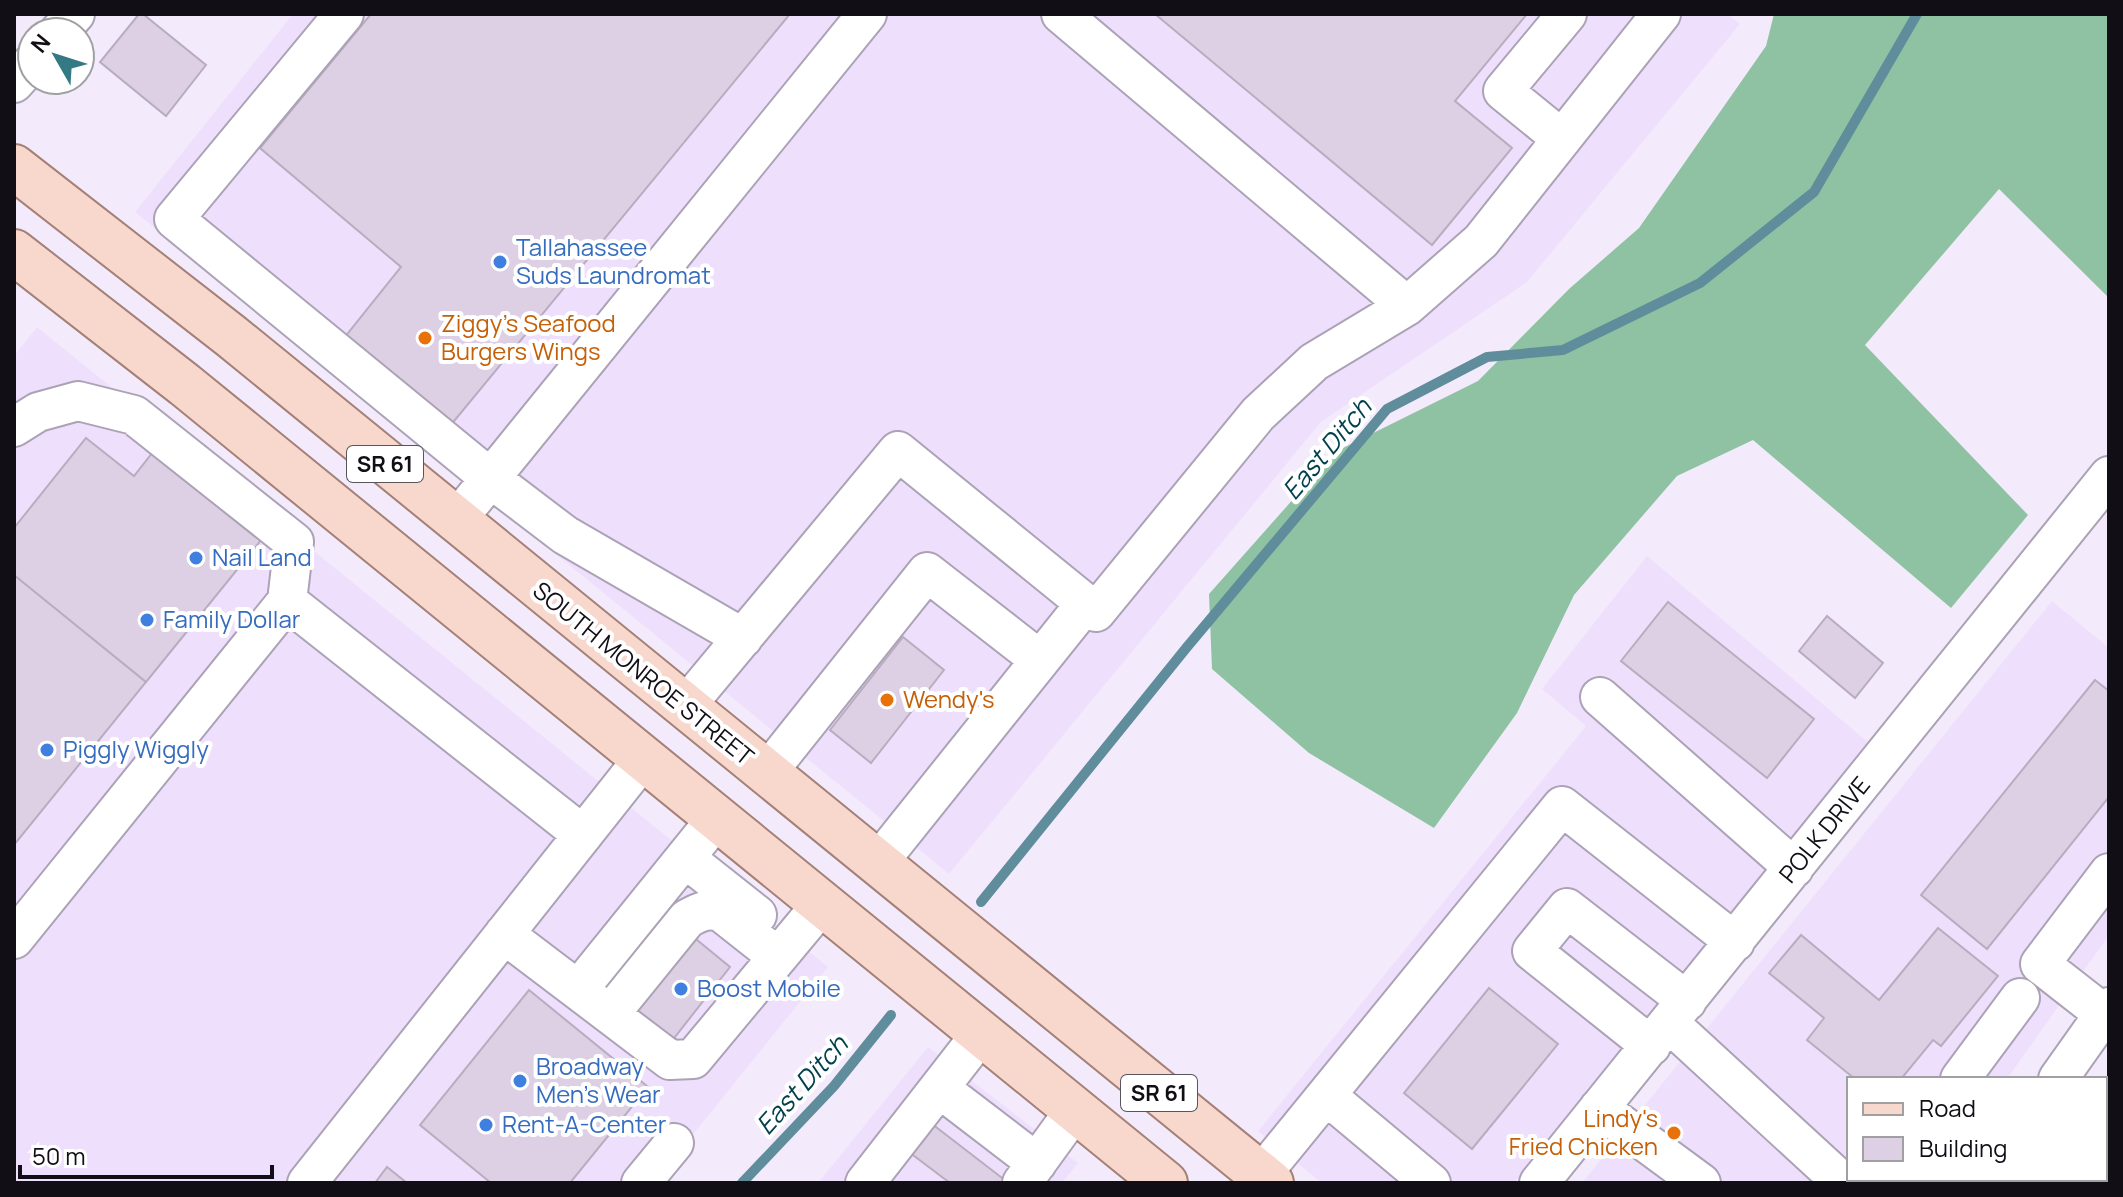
<svg xmlns="http://www.w3.org/2000/svg" width="2123" height="1197" font-family="Manrope,sans-serif">
  <style>
    .built { fill: #eee0fd }
    .forest { fill: #8ec2a2 }
    .lines { fill: none; stroke-linecap: round; stroke-linejoin: round }
    .stream { stroke: #608d9b; stroke-width: 10 }
    .building { fill: #ddd0e4; stroke: #b8acbf; stroke-width: 2 }
    .minor-casing { stroke: #aca2b6; stroke-width: 42 }
    .major-casing { stroke: #a48077; stroke-width: 48 }
    .minor { stroke: #fff; stroke-width: 38 }
    .major { stroke: #f8d8cd; stroke-width: 44 }
    .shop-dot { fill: #3f7fe0; stroke: #fff; stroke-width: 3 }
    .food-dot { fill: #e8710a; stroke: #fff; stroke-width: 3 }
    .labels { text-anchor: middle; stroke-width: 8; stroke-linejoin: round; paint-order: stroke }
    .shield { fill: #fff; stroke: #58565b; stroke-width: 2 }
    .shield-label { font-size: 22px; font-weight: bold; fill: #110e15 }
    .shop-label { font-size: 24px; fill: #366cbe; stroke: #fff; text-anchor: start }
    .food-label { font-size: 24px; fill: #c56008; stroke: #fff; text-anchor: start }
    .street-label { font-size: 24px; fill: #110e15; stroke: #fff }
    .water-label { font-size: 26px; font-style: italic; fill: #003f4c; stroke: #fff }
  </style>
  <rect width="100%" height="100%" fill="#f3ebfc"/>
  <path class="built" d="M293 14H1727L1740 24 1527 282 1321 422 949 874 135 212Z
    M37 327 828 967 654 1183H14V356Z
    M1647 556 1869 743 1514 1183H1322L1258 1131 1586 726 1542 689Z
    M2052 601 2109 648V935L2007 1079H1849V1179H1935L1933 1183H1582Z
    M928 1047 1078 1163 1062 1183H818Z"/>
  <path class="forest" d="M1774 14H2109V298L1999 189 1865 345 2028 515 1951 608 1753 440 1677 476 1574 595 1517 713 1434 828 1309 753 1212 669 1209 594 1335 452 1478 381 1569 289 1639 228 1766 46Z"/>
  <g class="lines">
    <path class="stream" d="M981 902 1187 647 1387 409 1487 357 1563 350 1700 283 1814 192 1917 14
      M742 1183 834 1086 891 1015"/>
  </g>
  <path class="building" d="M139 14H143L206 65 166 116 100 62Z
    M371 14H790L450 426 344 338 401 267 260 148Z
    M1155 14H1527L1455 101 1512 148 1432 245Z
    M86 438 134 476 153 452 262 539 146 682 14 575V528Z
    M14 575 146 682 14 845Z
    M1668 602 1814 719 1767 778 1621 661Z
    M1827 616 1883 663 1855 698 1799 651Z
    M903 637 944 670 871 763 830 730Z
    M2095 680 2109 691V797L1987 949 1921 895Z
    M1938 928 1998 976 1941 1046 1933 1040 1901 1079H1855L1807 1040 1824 1018 1769 973 1801 935 1879 1000Z
    M691 935 730 967 671 1042 631 1011Z
    M1489 988 1558 1044 1472 1149 1404 1093Z
    M529 990 648 1087 570 1183H491L420 1125Z
    M923 1117 1006 1181 1005 1183H950L901 1146Z
    M387 1167 407 1183H375Z"/>
  <g class="lines">
    <g class="minor-casing">
      <path id="minor" d="M344 14 174 219 490 478 565 535 743 638
        M1061 14 1407 306
        M59 32 75 14
        M14 83 32 63
        M1562 139 1503 91 1567 14
        M14 427 38 412 78 401 134 415 294 542 287 601
        M455 522 867 14
        M1600 697 1794 868
        M684 708 898 451 1096 612 1258 414 1314 362 1407 306 1481 241 1661 14
        M766 774 927 572 1040 660
        M685 858 757 915
        M877 864 1086 603
        M504 934 670 1060 693 1059 822 904
        M14 939 287 601 583 835
        M578 990 717 818
        M610 1014 687 919C699 912 707 908 721 912L778 957
        M2104 1014 2040 964 2109 873
        M1669 1023 1843 1183
        M1651 1046 1532 951 1567 908 1687 1001
        M1960 1079 2020 998
        M2058 1079 2109 1007
        M939 1088 1037 1163
        M1327 1096 1431 1183
        M1599 1108 1701 1183
        M2105 1118 2109 1112
        M1261 1175 1562 806 1735 942
        M307 1183 643 759
        M641 1183 674 1143
        M865 1183 981 1034
        M1022 1183 1075 1110
        M1539 1183 2109 476
        M1983 1183 1986 1179
        M2058 1183 2061 1179"/>
    </g>
    <g class="major-casing">
      <path id="major" d="M14 167 231 336 1271 1183
        M14 252 185 385 1165 1183"/>
    </g>
    <use href="#minor" class="minor"/>
    <use href="#major" class="major"/>
  </g>
  <g class="shop-dot">
    <circle cx="500" cy="262" r="8"/>
    <circle cx="196" cy="558" r="8"/>
    <circle cx="147" cy="620" r="8"/>
    <circle cx="47" cy="750" r="8"/>
    <circle cx="681" cy="989" r="8"/>
    <circle cx="520" cy="1081" r="8"/>
    <circle cx="486" cy="1125" r="8"/>
  </g>
  <g class="food-dot">
    <circle cx="425" cy="338" r="8"/>
    <circle cx="887" cy="700" r="8"/>
    <circle cx="1674" cy="1133" r="8"/>
  </g>
  <g class="labels">
    <g class="shield">
      <rect x="347" y="446" width="76" height="36" rx="6"/>
      <rect x="1121" y="1075" width="76" height="36" rx="6"/>
    </g>
    <g class="shield-label">
      <text x="385" y="472">SR 61</text>
      <text x="1159" y="1101">SR 61</text>
    </g>
    <g class="shop-label">
      <text x="516" y="256">Tallahassee<tspan x="516" dy="28">Suds Laundromat</tspan></text>
      <text x="212" y="566">Nail Land</text>
      <text x="163" y="628">Family Dollar</text>
      <text x="63" y="758">Piggly Wiggly</text>
      <text x="697" y="997">Boost Mobile</text>
      <text x="536" y="1075">Broadway<tspan x="536" dy="28">Men's Wear</tspan></text>
      <text x="502" y="1133">Rent-A-Center</text>
    </g>
    <g class="food-label">
      <text x="441" y="332">Ziggy's Seafood<tspan x="441" dy="28">Burgers Wings</tspan></text>
      <text x="903" y="708">Wendy's</text>
      <text x="1658" y="1127" text-anchor="end">Lindy's<tspan x="1658" dy="28">Fried Chicken</tspan></text>
    </g>
    <g class="street-label">
      <text transform="translate(643 674) rotate(39)" y="8">SOUTH MONROE STREET</text>
      <text transform="translate(1825 830) rotate(-51)" y="8">POLK DRIVE</text>
    </g>
    <g class="water-label">
      <text transform="translate(1327 449) rotate(-50)" y="9">East Ditch</text>
      <text transform="translate(802 1085) rotate(-48)" y="9">East Ditch</text>
    </g>
  </g>
  <rect width="2123" height="1197" fill="none" stroke="#110e15" stroke-width="32"/>
  <rect x="1847" y="1077" width="260" height="104" fill="#ffffff" stroke="#a09fa1" stroke-width="2"/>
  <rect x="1863" y="1103" width="40" height="12" fill="#f8d8cd" stroke="#a09fa1" stroke-width="2"/>
  <text x="1919" y="1117" font-size="24" fill="#110e15">Road</text>
  <rect x="1863" y="1137" width="40" height="24" fill="#ddd0e4" stroke="#a09fa1" stroke-width="2"/>
  <text x="1919" y="1157" font-size="24" fill="#110e15">Building</text>
  <g transform="translate(56 56) rotate(309)"><circle r="38" fill="#ffffff" stroke="#a09fa1" stroke-width="2"/>
  <path d="M0-6L14 30L0 20L-14 30Z" fill="#347a85"/>
  <text y="-12" font-size="22" font-weight="bold" text-anchor="middle" fill="#110e15">N</text>
  </g>
  <path d="M20 1165v12h252v-12" fill="none" stroke="#110e15" stroke-width="4"/>
  <text x="32" y="1165" font-size="24" fill="#110e15" stroke="#ffffff" stroke-width="6" paint-order="stroke">50 m</text>
</svg>
